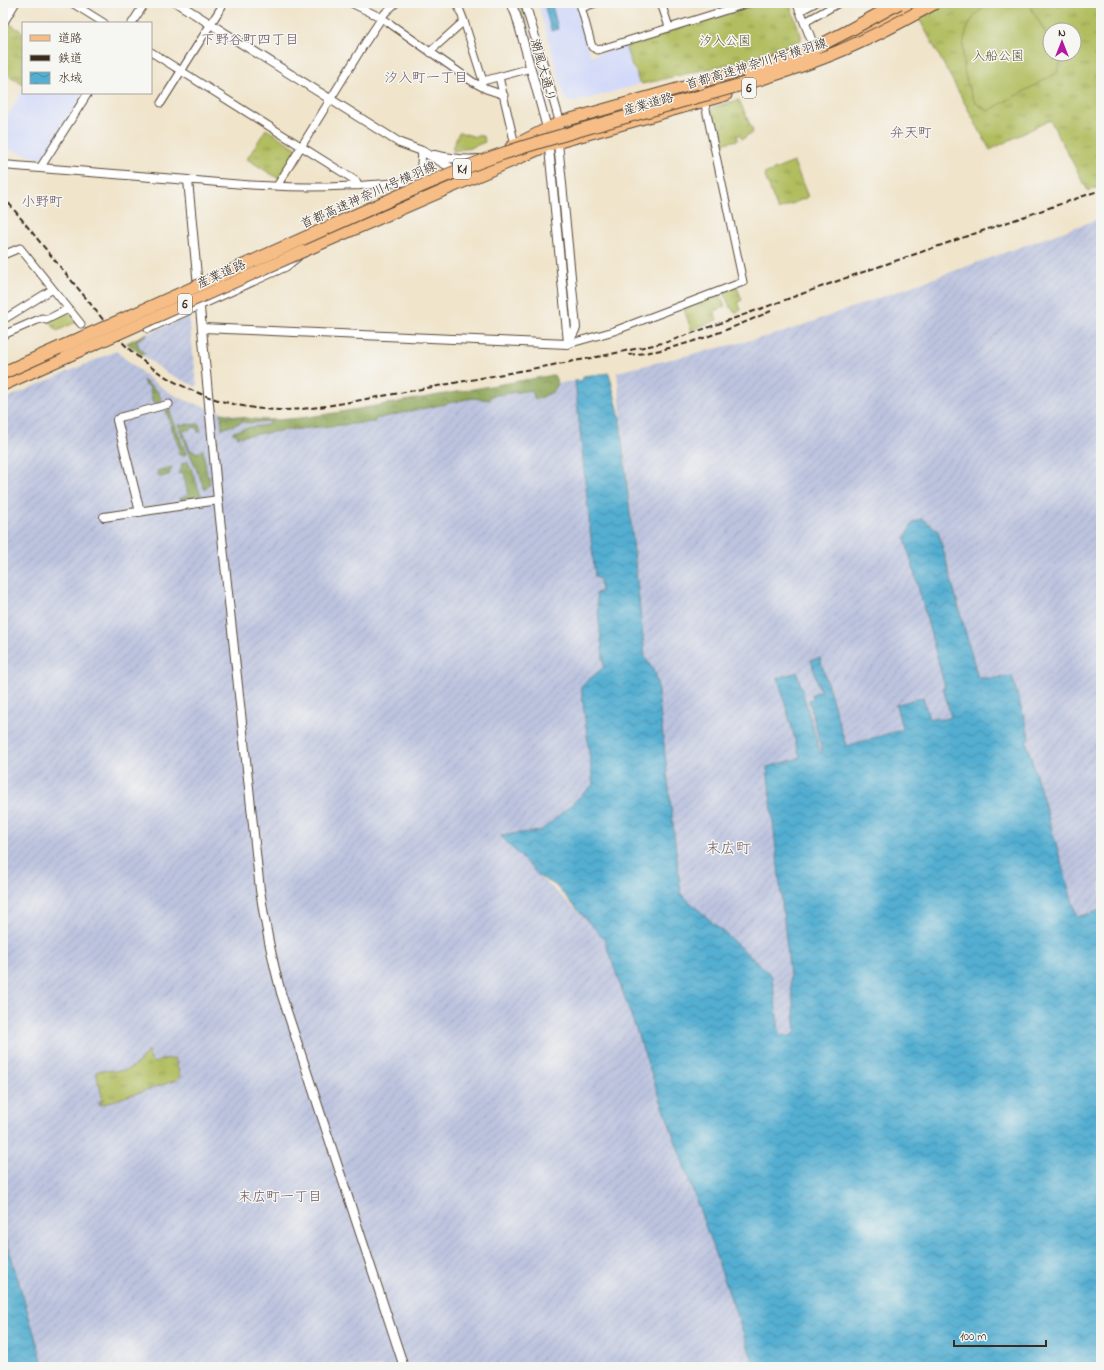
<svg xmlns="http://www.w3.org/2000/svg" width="1104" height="1370" font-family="'Indie Flower','Klee One',sans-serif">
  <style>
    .built { fill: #d2d9f9 }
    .industrial { fill: url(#industrial-furrows) }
    .grass { fill: url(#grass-tufts); stroke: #76743e; fill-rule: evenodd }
    .forest { fill: url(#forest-crowns); stroke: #64673a }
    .pitch { fill: #b1bd5f; stroke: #76743e }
    .water { fill: url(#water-waves); stroke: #476c78 }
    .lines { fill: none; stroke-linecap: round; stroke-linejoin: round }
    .minor-casing { stroke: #564638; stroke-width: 9 }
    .tertiary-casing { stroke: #564638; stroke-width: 10 }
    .primary-casing { stroke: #564638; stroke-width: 13 }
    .motorway-casing { stroke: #564638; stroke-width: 14 }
    .minor { stroke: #fff; stroke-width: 7 }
    .tertiary { stroke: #fff; stroke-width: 8 }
    .primary { stroke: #f6be86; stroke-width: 11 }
    .motorway { stroke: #f6be86; stroke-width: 12 }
    .rail { stroke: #3b2a1e; stroke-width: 2; stroke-dasharray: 6 3; stroke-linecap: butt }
    .primary-bridge-casing { stroke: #564638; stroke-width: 13; stroke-linecap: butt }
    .motorway-bridge-casing { stroke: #564638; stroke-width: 14; stroke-linecap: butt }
    .primary-bridge { stroke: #f6be86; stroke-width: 11 }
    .motorway-bridge { stroke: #f6be86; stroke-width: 12 }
    .labels { text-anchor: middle; stroke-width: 3; stroke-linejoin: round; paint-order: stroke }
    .shield { fill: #f6f6f2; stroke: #73675e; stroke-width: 1 }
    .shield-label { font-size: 12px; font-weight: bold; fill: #3b2a1e }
    .park-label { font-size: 13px; fill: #5e5632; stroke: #f6f6f2 }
    .street-label { font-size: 13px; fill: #3b2a1e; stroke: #f6f6f2 }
    .neighbourhood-label { font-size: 14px; fill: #6e5865; stroke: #f6f6f2 }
    .quarter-label { font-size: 15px; fill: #6e5865; stroke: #f6f6f2 }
  </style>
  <defs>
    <pattern id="industrial-furrows" width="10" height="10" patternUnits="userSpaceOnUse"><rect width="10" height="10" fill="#bcc3de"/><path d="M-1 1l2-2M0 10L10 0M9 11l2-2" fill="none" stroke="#a2a8be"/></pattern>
    <pattern id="grass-tufts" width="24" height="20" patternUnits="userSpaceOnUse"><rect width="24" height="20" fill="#b1bd5f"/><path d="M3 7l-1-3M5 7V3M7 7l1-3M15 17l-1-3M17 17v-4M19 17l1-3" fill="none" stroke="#919a4e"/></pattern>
    <pattern id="forest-crowns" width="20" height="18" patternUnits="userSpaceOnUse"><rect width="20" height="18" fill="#8ca456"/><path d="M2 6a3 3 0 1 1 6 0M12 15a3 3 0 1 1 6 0" fill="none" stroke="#748647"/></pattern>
    <pattern id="water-waves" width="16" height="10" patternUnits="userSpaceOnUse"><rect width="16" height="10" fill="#53aed1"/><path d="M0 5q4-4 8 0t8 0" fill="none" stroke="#468ea9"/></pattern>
  </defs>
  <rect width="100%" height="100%" fill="#f6f6f2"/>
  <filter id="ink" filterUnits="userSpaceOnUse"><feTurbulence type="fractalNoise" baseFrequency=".025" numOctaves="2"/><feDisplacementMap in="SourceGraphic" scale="8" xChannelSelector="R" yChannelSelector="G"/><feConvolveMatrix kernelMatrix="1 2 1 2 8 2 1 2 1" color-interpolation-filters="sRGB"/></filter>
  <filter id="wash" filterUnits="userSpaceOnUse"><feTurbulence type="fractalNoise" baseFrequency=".012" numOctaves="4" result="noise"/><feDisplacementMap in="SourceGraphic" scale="16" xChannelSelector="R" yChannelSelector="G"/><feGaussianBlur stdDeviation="0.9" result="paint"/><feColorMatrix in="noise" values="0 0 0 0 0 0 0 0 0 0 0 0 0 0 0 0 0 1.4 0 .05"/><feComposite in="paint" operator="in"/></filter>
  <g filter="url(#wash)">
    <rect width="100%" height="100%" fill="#f0e4ca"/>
    <path class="built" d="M538 3H576L590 56 626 46 631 68 635 71 638 81 641 84 572 103 565 99Z
      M23 90V93H84L46 155 39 158 3 148V122Z"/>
    <path class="industrial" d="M1101 218V910L1077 917 1026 740 1030 739 1011 676 996 678H978L938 531 945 687 943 688 951 717 941 720 929 719 923 697 897 705 902 728V730L846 746 821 658 811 660 820 692 813 698 809 700 822 753H819L797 672 778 678 800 759 767 767 796 1030 795 1033 792 1035 783 1036 779 1031 772 976 681 894 656 675 645 657 617 372 781 333Z
      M189 316 197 387 167 373 126 343Z
      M116 351 151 380 172 394 187 401 222 412 248 418 267 420 329 417 497 391 575 381 601 593H596L604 667 581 686 593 785 541 831 500 835 539 876 605 936 757 1367H44L3 1229V400Z"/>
    <path class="grass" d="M518 3H521L523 8 537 60H535Z
      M764 3H789L801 35V40L733 63 642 84 638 80 636 71 632 67 626 48 627 44Z
      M933 3H1101V186L1088 191 1050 120 990 150 916 13ZM1050 30H1074V54H1050Z
      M8 24H10L23 32V84L3 72V32Z
      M739 100 753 131 752 133 746 136V137L742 139 740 135 737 136 738 140 720 144 717 143 710 112 713 107Z
      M266 129 298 149 279 179 247 159Z
      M459 132 476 137 479 135 484 137 485 142 470 148 453 151V146Z
      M794 162 808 197 778 210 764 174Z
      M737 287 742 300 738 302 741 310 735 313 731 307 730 308 724 292Z
      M720 294 725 307 714 311 717 320 691 330 684 309Z
      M68 311 79 323H74L57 331 49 321Z
      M148 1051 151 1060 154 1063 168 1058 171 1060 175 1058 180 1077 177 1080 100 1105 99 1102 103 1100 96 1072C103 1069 107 1071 115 1071 130 1072 140 1063 148 1051Z"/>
    <path class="forest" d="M147 333V335L136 340 140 349 145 353 142 355 127 343Z
      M554 375 558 384 553 392 535 400 532 390 490 396V400L472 398 375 419V422L287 430 237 437V433L233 434V432L250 427 268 425 271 421 249 423 243 422 222 429 221 413C229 415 238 417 246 418 275 423 307 417 335 413Z
      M143 380 158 392 162 401 153 403 149 386H145Z
      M169 409 186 454 180 456 178 452 180 450 166 411Z
      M199 424 201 432H198L196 427 183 431 190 450 199 453 203 449 207 476H209L210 484 207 485V487L205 490 178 425Z
      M188 461 201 495 181 500 180 498 188 495 183 472 178 474 182 467 181 464Z
      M172 467 169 475 159 477 157 471Z"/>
    <path class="pitch" d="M990 3H1028L1050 40V54H1058L1061 59 1057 73 988 111C984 108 978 105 975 102 971 96 969 88 967 82 959 53 961 19 990 3Z"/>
    <path class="water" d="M552 5 558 29 551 31 545 8Z
      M609 373 620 417 645 657 656 675 681 894 772 976 779 1031C783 1038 793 1038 796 1030L767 767 800 758 778 678 797 672 820 753 822 752 809 700 813 698 812 694 820 691 811 660 820 658 846 746 901 730 902 728 896 705 923 697 929 719 937 717 941 720 951 717 943 688 945 687 905 538 913 522 923 519 938 531 978 678H996L1012 676 1030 739 1026 740 1077 917 1101 910V1367H755L604 939 555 885 539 876 500 835 541 831 593 785 581 686 604 667 596 593 601 592 600 579 595 577 575 381 583 380V376Z
      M3 1229 44 1367H3Z"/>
  </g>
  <g filter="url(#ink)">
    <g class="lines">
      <g class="minor-casing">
        <path id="minor" d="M72 3 104 23
          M351 3 382 18 473 82 486 89 504 95
          M457 3 464 21 483 81
          M580 3 592 47 598 50 749 3
          M661 3 669 27
          M581 8 596 3
          M800 11 815 3
          M805 22 839 3
          M132 23 145 3
          M151 52 353 179 357 182 358 186
          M431 53 433 49 464 21
          M499 77 515 145
          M481 84 483 81 531 68
          M161 103 224 3
          M40 168 88 93
          M188 180C216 182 245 185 273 186 322 189 371 185 420 181
          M277 186 365 43 385 13 396 3
          M418 201 422 151
          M3 255 20 248 81 324
          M3 320 53 289
          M148 329 286 267 298 257
          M3 335 42 318 46 320 68 309
          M568 344 614 331 743 282 700 81
          M117 420 121 417 169 404"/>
      </g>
      <g class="tertiary-casing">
        <path id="tertiary" d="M177 3 400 143 422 151 462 174 476 176
          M511 3 516 15 547 128 568 342
          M525 3 560 122 559 126
          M797 3 813 44
          M3 23 15 3
          M558 137V143L576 328 568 344
          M434 155C448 158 463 161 478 159
          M3 165 188 180 218 500 260 890C265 925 272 959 281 993L404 1367
          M202 328 568 344
          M117 420 140 512
          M104 517 218 500"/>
      </g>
      <g class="primary-casing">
        <path id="primary" d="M511 147 560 122 758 66
          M304 251 549 145 726 95
          M3 385 66 357"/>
      </g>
      <g class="motorway-casing">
        <path id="motorway" d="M841 41 912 3"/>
      </g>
      <use href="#minor" class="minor"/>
      <use href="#tertiary" class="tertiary"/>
      <use href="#primary" class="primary"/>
      <use href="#motorway" class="motorway"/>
      <path class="rail" d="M3 196C27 226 51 256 76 286 92 305 107 326 124 344 164 385 224 409 280 410 304 410 327 406 350 402L602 356 667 342 735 318 843 279 1101 190
        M629 355C678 350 726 331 771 311"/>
      <g class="primary-bridge-casing">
        <path id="primary-bridge" d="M66 357 304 251"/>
      </g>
      <g class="motorway-bridge-casing">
        <path id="motorway-bridge" d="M748 73 807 52 848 31 899 3
          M3 373 403 194C434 181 464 167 496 156 555 136 616 120 676 103 729 88 784 74 835 53 870 39 902 21 935 3"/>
      </g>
      <use href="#primary-bridge" class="primary-bridge"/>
      <use href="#motorway-bridge" class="motorway-bridge"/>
    </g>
  </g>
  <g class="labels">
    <g class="shield">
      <rect x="742" y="78" width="14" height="20" rx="3"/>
      <rect x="453" y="159" width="18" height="20" rx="3"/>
      <rect x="178" y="294" width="14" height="20" rx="3"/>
    </g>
    <g class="shield-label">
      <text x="749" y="92">6</text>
      <text x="462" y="173">K1</text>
      <text x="185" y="308">6</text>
    </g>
    <g class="park-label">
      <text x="725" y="45">汐入公園</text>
      <text x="998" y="60">入船公園</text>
    </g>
    <g class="street-label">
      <text transform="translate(756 63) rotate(-17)" y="5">首都高速神奈川1号横羽線</text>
      <text transform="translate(544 70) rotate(75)" y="5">潮風大通り</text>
      <text transform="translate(648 103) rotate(-16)" y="5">産業道路</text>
      <text transform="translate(368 194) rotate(-24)" y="5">首都高速神奈川1号横羽線</text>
      <text transform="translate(221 273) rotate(-24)" y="5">産業道路</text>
    </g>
    <g class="neighbourhood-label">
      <text x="250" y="44">下野谷町四丁目</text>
      <text x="426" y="82">汐入町一丁目</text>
      <text x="911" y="137">弁天町</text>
      <text x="42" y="206">小野町</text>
      <text x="280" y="1201">末広町一丁目</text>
    </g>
    <g class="quarter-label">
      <text x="728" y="853">末広町</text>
    </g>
  </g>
  <rect width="1104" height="1370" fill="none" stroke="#f6f6f2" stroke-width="16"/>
  <rect x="22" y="22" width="130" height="72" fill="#f6f6f2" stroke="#aba49d"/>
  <rect x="30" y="35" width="20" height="6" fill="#f6be86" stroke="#aba49d"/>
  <text x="58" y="42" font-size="12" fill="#3b2a1e">道路</text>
  <rect x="30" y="55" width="20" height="6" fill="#3b2a1e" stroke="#aba49d"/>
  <text x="58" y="62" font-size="12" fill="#3b2a1e">鉄道</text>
  <rect x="30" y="72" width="20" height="12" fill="url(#water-waves)" stroke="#aba49d"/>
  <text x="58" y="82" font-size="12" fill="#3b2a1e">水域</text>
  <g transform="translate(1062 42)"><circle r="19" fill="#f6f6f2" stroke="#aba49d"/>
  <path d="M0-3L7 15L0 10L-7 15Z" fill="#b5179e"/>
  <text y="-6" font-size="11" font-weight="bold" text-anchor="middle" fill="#3b2a1e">N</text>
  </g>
  <path d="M954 1340v6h92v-6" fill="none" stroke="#3b2a1e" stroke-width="2"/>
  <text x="960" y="1340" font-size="12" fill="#3b2a1e" stroke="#f6f6f2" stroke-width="3" paint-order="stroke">100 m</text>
</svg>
